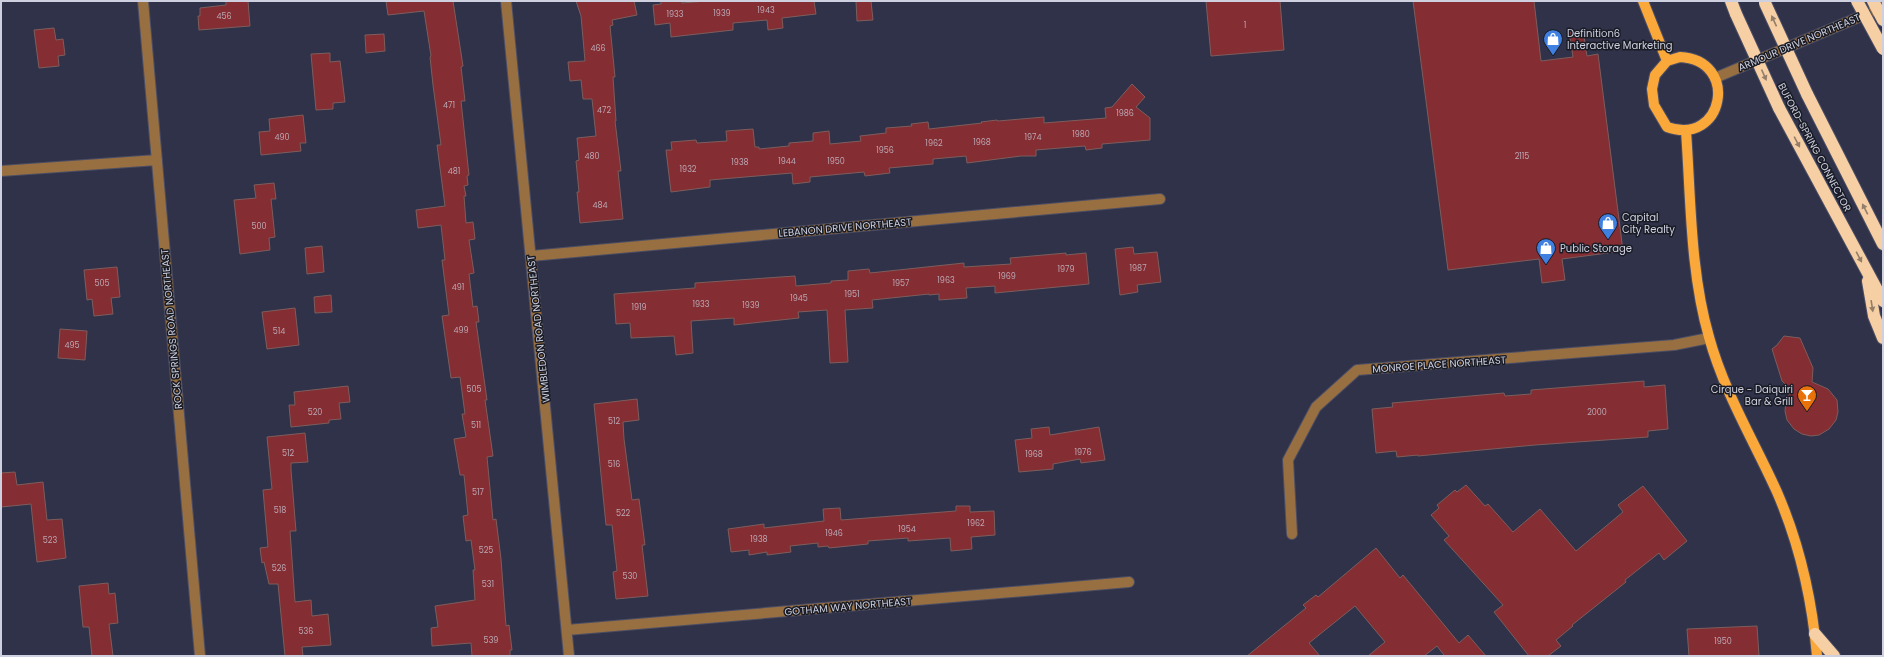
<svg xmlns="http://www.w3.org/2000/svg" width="1884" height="657" font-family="Poppins,sans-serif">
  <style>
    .building { fill: #842d32; stroke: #7d5d5d }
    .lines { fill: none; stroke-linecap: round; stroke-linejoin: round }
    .minor-casing { stroke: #4c4e64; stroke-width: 12 }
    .major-casing { stroke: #4c4e64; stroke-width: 12 }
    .highway-casing { stroke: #4c4e64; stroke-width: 14 }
    .minor { stroke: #986f41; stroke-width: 10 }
    .major { stroke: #fba83b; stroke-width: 10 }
    .highway { stroke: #f7cfa4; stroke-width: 12 }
    .highway-bridge-casing { stroke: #4c4e64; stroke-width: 14; stroke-linecap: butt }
    .highway-bridge { stroke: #f7cfa4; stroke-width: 12 }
    .oneway { fill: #937e6b }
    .labels { text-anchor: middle; stroke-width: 3; stroke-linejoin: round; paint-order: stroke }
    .number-label { font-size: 8px; fill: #bca7b4 }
    .poi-label { font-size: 10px; fill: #ced0df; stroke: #191b25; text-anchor: start }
    .street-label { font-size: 10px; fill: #ced0df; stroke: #191b25 }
  </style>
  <rect width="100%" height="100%" fill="#2f3249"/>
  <path class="building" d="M226 1H248L250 26 199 30 198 16H200V8L226 5Z
    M386 1H453L463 66 461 67 465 101H461L469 175 467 176 468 185 464 186 466 196H464L466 223 473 222 475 239 469 240 474 273 469 274 473 307 477 306 479 322H476L487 400H485L493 456 487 457 493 520 496 519 501 559 506 626 509 625 512 650H510V656H472L471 643 432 646 431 628 438 627 435 606 475 600 473 570H475L471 540 466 541 463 516 468 515 464 475H460L454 439 466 437 462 414H465L460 377 451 378 442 316 449 315 442 260H445L441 225 418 228 416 210 445 206 437 145H441L433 85 430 57 431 56 424 11 388 15Z
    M576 1H634L637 15 612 20 613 25 610 26 615 77H613L616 121H615L621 171H618L623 219 580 223 577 192H579L576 161 579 160 577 138 596 136 592 99H583L581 80 570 81 568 62 585 61 581 16Z
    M661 1H682V3L707 1H814L816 14 782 18 783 28 768 30 767 20 733 23V30L671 37 670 23 655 25 653 5 661 4Z
    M856 1H871L873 20 857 21Z
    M1206 1H1280L1284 50 1211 56Z
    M1413 1H1534L1541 61 1573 57 1569 32 1583 30 1587 56 1598 54 1623 251 1562 259 1565 280 1542 283 1539 259 1448 270Z
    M54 28 56 40 63 39 65 55 58 56 59 66 39 68 34 30Z
    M384 34 385 51 366 53 365 35Z
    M330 53V62L340 61 345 102 333 103V109L316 110 311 54Z
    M1132 84 1145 97 1136 107 1150 118V140L1102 144V148L1086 150 1085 146 1036 150V156H1021L967 163 966 156 933 159V164L889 168 890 173 865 176 864 172 810 177V182L793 184 792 173 710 180V187L671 192 666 150H672L671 142 696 140 697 143 727 141 726 131 753 129 755 147H759V149L789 146V143L813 141V133L829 131 830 144 861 141 860 136 886 133V128L912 126 911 124 928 122 929 129 982 123 981 122 997 120 998 121 1044 117V123L1106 118 1105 108 1112 107Z
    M303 115 306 143H300L301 151 261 155 259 132 270 131 269 119Z
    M274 183 276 199H271L275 237 269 238 270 250 240 254 234 200 256 198 254 185Z
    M322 246 324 272 307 274 305 248Z
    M1133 247 1134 254 1157 252 1161 282 1137 285 1138 292 1120 295 1115 249Z
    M1066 253V255L1086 253 1089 284 995 293V286L966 288 967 298 939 300V294L929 295V294L872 300 873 308 845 310 848 362 830 363 827 310 798 312 799 318 734 325V318L691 321 693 353 676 355 674 336 631 338 630 323 616 324 614 294 695 288V283L795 276 796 286 831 283V281L848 280V271L869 269 870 273 964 263V267L1011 264 1010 258Z
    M117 267 120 297 111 298 113 314 94 316 92 299 87 300 84 270Z
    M331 295 332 312 315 313 314 297Z
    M295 308 299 345 267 349 262 312Z
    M60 329 87 331 85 360 58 358Z
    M1784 336 1800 338 1813 368 1812 382 1828 389 1837 400 1838 412 1836 420 1829 429 1819 435 1811 436 1802 434 1794 429 1787 420 1785 411 1786 402 1791 390 1782 381 1772 349 1777 345Z
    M1644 381V387L1665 385 1668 429 1648 431V437L1535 445 1418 456V455L1397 457 1396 451 1376 453 1372 409 1393 407 1392 403 1504 393 1505 396 1531 394V390Z
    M348 386 350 402 339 403 341 419 329 420V423L291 427 289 405H295L294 392Z
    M637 399 639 420 623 422 624 439 632 500 639 499 645 545H642L648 596 616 599 613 572 617 571 612 525H606L594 404Z
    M1049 427 1050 435 1099 427 1105 460 1081 463 1080 459 1053 464V469L1019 472 1015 440 1032 438 1031 429Z
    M305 433 308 462 291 463V470L296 531H290L295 602 311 600 312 616 328 614 331 645 302 647 303 656H285L278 584H269L264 562 262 563 260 548 268 547 263 490 272 489 267 437Z
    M15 472 17 485 43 482 47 520 62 519 66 558 37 562 31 504 1 507V473Z
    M1466 485 1485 506 1488 504 1513 532 1540 509 1576 551 1623 512 1618 505 1643 486 1687 541 1664 560 1659 553 1625 580 1626 582 1572 625 1573 626 1556 640 1561 646 1548 656H1529L1494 612 1503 605 1444 540 1449 536 1431 515 1439 508 1437 505 1455 490 1457 492Z
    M956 506H970V512L994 511 995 535 971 537 972 549 951 551 950 538 908 541V538L868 541V544L829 548 828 546 818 547V543L790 546 791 552 767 555V552L749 555V550L731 552 728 529 764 524V528L824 521 823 509 840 508 841 520 956 511Z
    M1376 548 1400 578 1403 575 1459 643 1468 635 1486 656H1443L1444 655 1437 646 1424 656H1368L1385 642 1355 606 1309 643 1320 656H1247L1306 608 1303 605 1316 595 1318 597Z
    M108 583 109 594 115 593 118 623 109 624 113 656H92L89 627H83L79 586Z
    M1757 626 1759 656H1689L1687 629Z"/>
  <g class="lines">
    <g class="minor-casing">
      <path id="minor" d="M143 1 200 656
        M506 1 569 656
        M1715 78 1883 7
        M1 171 157 160
        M531 256 1160 199
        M1292 534 1288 460 1316 407 1357 370 1674 345 1709 338
        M567 630 1129 582"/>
    </g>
    <g class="major-casing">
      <path id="major" d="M1643 1 1667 61
        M1680 57C1740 60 1724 147 1667 127L1654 105 1652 89 1655 75 1667 61Z
        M1686 131C1691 200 1690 271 1709 337 1724 392 1754 441 1777 492 1800 545 1812 599 1817 656"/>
    </g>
    <g class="highway-casing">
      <path id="highway" d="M1731 1 1736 14
        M1873 1 1883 20
        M1807 94 1883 244
        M1779 108 1883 301
        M1868 281 1874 316 1883 338
        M1815 634 1834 656"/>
    </g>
    <use href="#minor" class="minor"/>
    <use href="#major" class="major"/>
    <use href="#highway" class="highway"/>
    <g class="highway-bridge-casing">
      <path id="highway-bridge" d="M1857 1 1883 49
        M1765 3 1807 94
        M1736 14 1779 108"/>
    </g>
    <use href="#highway-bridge" class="highway-bridge"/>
  </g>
  <defs><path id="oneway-solid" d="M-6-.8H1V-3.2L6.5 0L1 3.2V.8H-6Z"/></defs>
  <g class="oneway">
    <use href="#oneway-solid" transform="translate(1774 21) rotate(-115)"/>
    <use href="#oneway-solid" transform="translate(1764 75) rotate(66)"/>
    <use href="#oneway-solid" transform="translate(1797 142) rotate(62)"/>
    <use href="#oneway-solid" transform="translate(1865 209) rotate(-117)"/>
    <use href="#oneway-solid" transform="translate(1859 257) rotate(62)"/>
    <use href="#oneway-solid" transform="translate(1872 306) rotate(81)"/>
  </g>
  <defs>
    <g id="shop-pin" transform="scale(1)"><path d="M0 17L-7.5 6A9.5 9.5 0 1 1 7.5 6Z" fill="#3f7fe0" stroke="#191b25"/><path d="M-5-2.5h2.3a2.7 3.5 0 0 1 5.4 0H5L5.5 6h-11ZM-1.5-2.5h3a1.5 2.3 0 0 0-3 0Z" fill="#fff"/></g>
    <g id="bar-pin" transform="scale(1)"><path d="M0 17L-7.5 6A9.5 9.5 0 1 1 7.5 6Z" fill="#e8710a" stroke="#191b25"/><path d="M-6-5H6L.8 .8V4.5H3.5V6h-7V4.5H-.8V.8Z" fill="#fff"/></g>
  </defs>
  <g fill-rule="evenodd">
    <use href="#shop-pin" x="1553" y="39"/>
    <use href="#shop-pin" x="1608" y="223"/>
    <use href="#shop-pin" x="1546" y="248"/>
    <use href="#bar-pin" x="1807" y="395"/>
  </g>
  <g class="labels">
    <g class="number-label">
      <text x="766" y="13">1943</text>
      <text x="722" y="16">1939</text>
      <text x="675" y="17">1933</text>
      <text x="224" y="19">456</text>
      <text x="1245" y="28">1</text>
      <text x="598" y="51">466</text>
      <text x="449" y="108">471</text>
      <text x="604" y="113">472</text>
      <text x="1125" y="116">1986</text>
      <text x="1081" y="137">1980</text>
      <text x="282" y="140">490</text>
      <text x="1033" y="140">1974</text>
      <text x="982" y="145">1968</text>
      <text x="934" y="146">1962</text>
      <text x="885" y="153">1956</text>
      <text x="592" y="159">480</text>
      <text x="1522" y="159">2115</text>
      <text x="787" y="164">1944</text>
      <text x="836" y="164">1950</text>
      <text x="740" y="165">1938</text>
      <text x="688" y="172">1932</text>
      <text x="454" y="174">481</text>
      <text x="600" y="208">484</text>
      <text x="259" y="229">500</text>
      <text x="1138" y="271">1987</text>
      <text x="1066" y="272">1979</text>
      <text x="1007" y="279">1969</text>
      <text x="946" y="283">1963</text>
      <text x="102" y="286">505</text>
      <text x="901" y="286">1957</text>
      <text x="458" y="290">491</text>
      <text x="852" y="297">1951</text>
      <text x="799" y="301">1945</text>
      <text x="701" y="307">1933</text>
      <text x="751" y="308">1939</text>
      <text x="639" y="310">1919</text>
      <text x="461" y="333">499</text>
      <text x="279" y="334">514</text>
      <text x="72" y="348">495</text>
      <text x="474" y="392">505</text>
      <text x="315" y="415">520</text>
      <text x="1597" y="415">2000</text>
      <text x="614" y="424">512</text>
      <text x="476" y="428">511</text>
      <text x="1083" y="455">1976</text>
      <text x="288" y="456">512</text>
      <text x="1034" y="457">1968</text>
      <text x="614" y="467">516</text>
      <text x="478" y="495">517</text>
      <text x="280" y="513">518</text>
      <text x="623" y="516">522</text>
      <text x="976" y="526">1962</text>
      <text x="907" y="532">1954</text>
      <text x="834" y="536">1946</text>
      <text x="759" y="542">1938</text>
      <text x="50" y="543">523</text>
      <text x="486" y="553">525</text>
      <text x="279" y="571">526</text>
      <text x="630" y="579">530</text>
      <text x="488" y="587">531</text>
      <text x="306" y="634">536</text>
      <text x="491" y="643">539</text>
      <text x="1723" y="644">1950</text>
    </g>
    <g class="poi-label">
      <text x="1567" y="37">Definition6<tspan x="1567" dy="12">Interactive Marketing</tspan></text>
      <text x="1622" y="221">Capital<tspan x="1622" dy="12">City Realty</tspan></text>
      <text x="1560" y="252">Public Storage</text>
      <text x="1793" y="393" text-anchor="end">Cirque - Daiquiri<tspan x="1793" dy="12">Bar &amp; Grill</tspan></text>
    </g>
    <g class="street-label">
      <text transform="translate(1799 42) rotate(-23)" y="4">ARMOUR DRIVE NORTHEAST</text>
      <text transform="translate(1815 147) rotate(62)" y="4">BUFORD-SPRING CONNECTOR</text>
      <text transform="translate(845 227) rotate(-5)" y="4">LEBANON DRIVE NORTHEAST</text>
      <text transform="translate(171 329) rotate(-95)" y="4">ROCK SPRINGS ROAD NORTHEAST</text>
      <text transform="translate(538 329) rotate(-96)" y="4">WIMBLEDON ROAD NORTHEAST</text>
      <text transform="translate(1439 364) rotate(-4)" y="4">MONROE PLACE NORTHEAST</text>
      <text transform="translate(848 606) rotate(-5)" y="4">GOTHAM WAY NORTHEAST</text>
    </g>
  </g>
  <rect width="1884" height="657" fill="none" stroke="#ced0df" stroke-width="4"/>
</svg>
